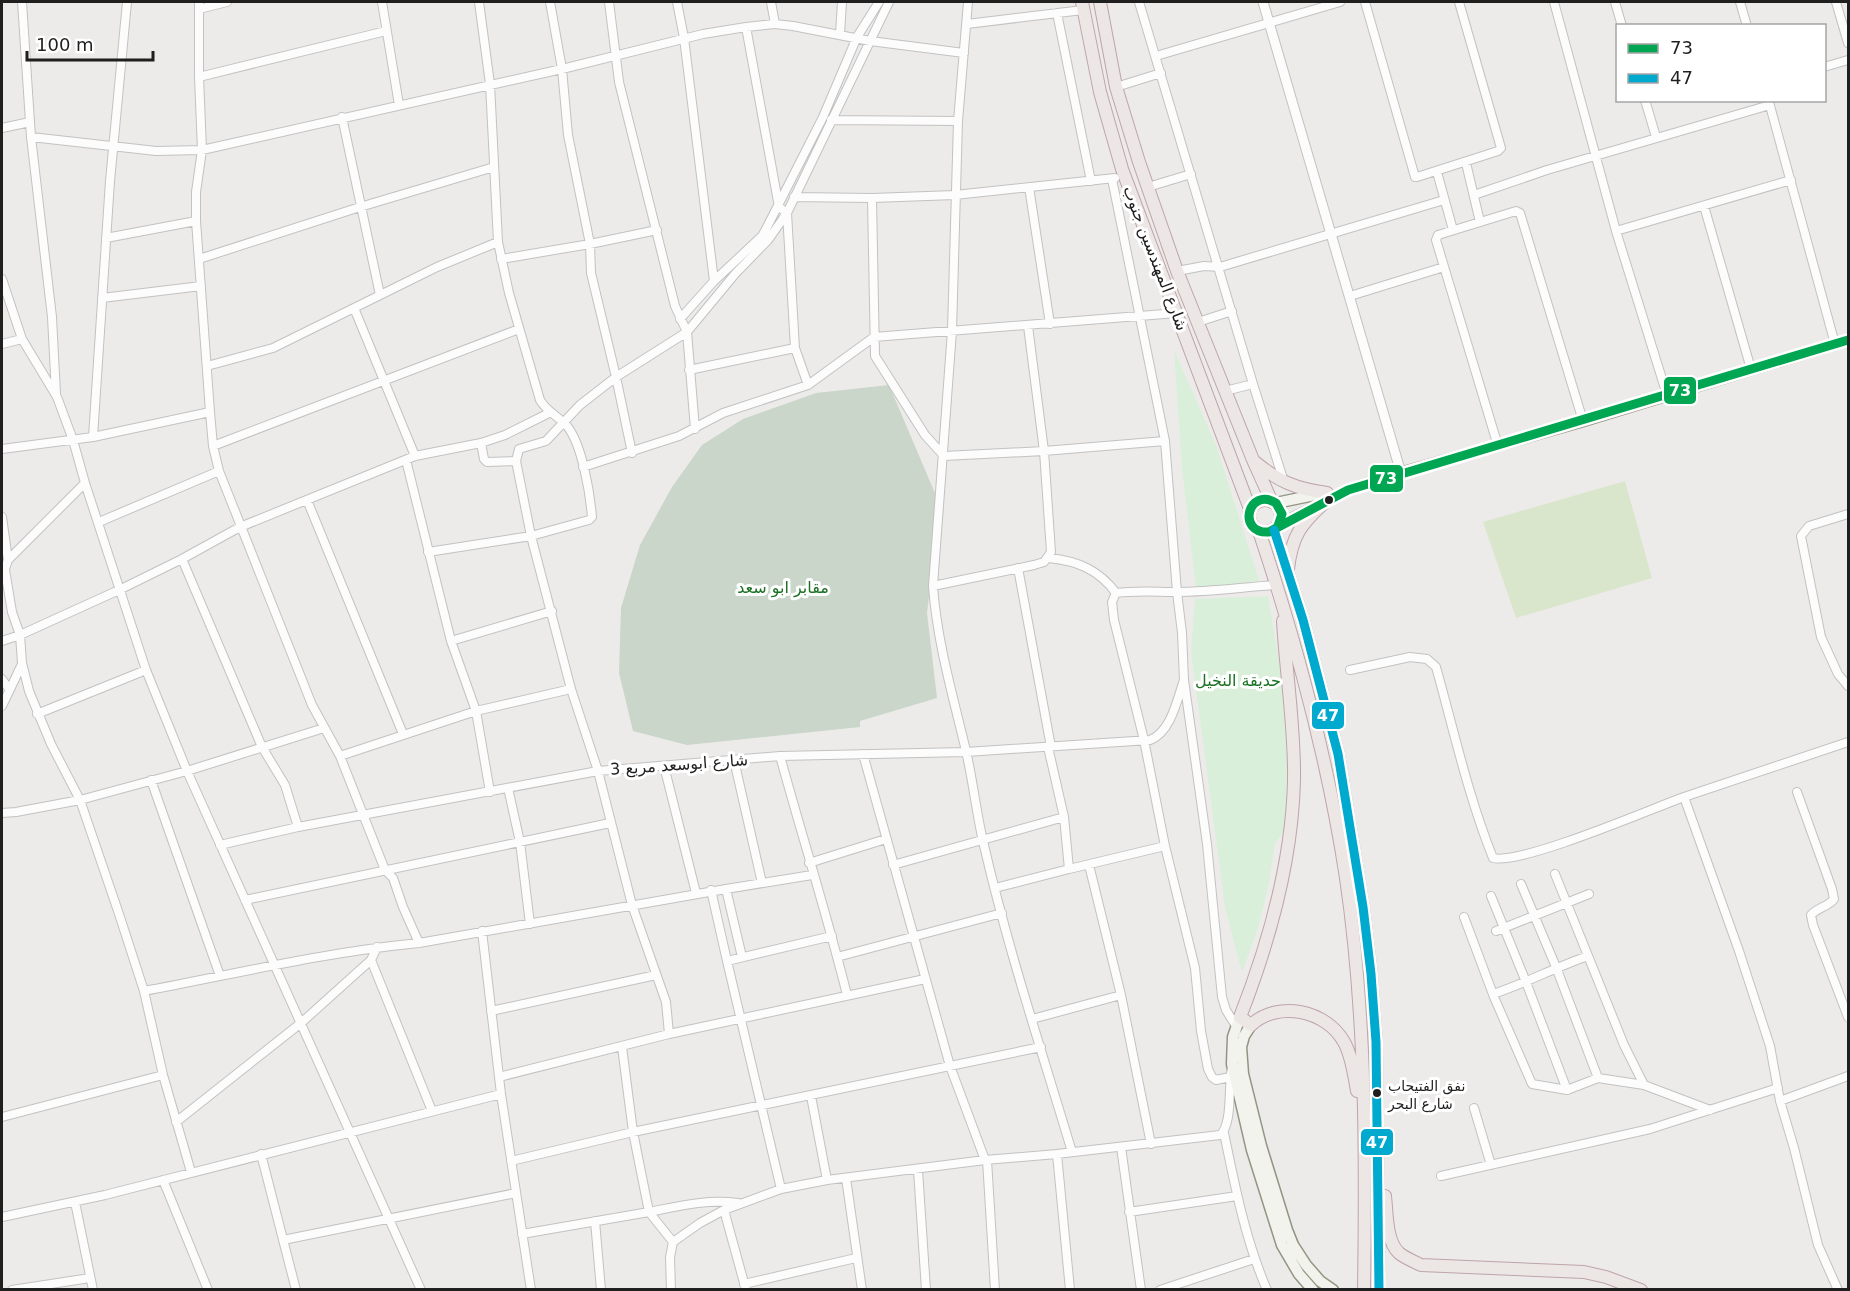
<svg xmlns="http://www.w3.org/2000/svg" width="1850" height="1291" font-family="'DejaVu Sans','Noto Naskh Arabic',sans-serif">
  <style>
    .grass { fill: #dae6cb }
    .cemetery { fill: #c9d6c9 }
    .park { fill: #daefda }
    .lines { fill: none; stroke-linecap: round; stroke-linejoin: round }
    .minor-casing { stroke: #c3c2c1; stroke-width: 10 }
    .tertiary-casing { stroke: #c3c2c1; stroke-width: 11 }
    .secondary-casing { stroke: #939583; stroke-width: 13 }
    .trunk-casing { stroke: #bea4ab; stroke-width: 14 }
    .minor { stroke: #fcfcfc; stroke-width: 8 }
    .tertiary { stroke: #fcfcfc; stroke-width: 9 }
    .secondary { stroke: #f2f3ec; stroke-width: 10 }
    .trunk { stroke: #ece6e4; stroke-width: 12 }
    .bus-1-casing { stroke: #fff; stroke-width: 14 }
    .bus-2-casing { stroke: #fff; stroke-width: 14 }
    .bus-1 { stroke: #00a651; stroke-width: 9 }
    .bus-2 { stroke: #00a9ce; stroke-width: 9 }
    .bus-dot { fill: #1f1f1f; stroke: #fff; stroke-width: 2 }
    .labels { text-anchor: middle; stroke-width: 6; stroke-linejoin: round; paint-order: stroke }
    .bus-label { font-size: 14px; fill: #1f1f1f; stroke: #fff; text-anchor: start }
    .street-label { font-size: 16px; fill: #1f1f1f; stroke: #fff }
    .park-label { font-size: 16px; fill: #1a7121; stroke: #fff }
    .line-badge { stroke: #fff; stroke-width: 2 }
    .badge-label { font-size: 16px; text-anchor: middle; font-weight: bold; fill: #fff }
  </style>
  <rect width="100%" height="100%" fill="#edebe9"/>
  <path class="grass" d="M1625 481 1652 578 1516 618 1483 522Z"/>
  <path class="cemetery" d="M889 385 940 505 927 613 937 698 860 721V727L687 745 633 731 619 673 621 608 640 545 672 487 702 445 743 419 816 393Z"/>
  <path class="park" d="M1174 350 1216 445 1260 583 1196 588 1182 470Z
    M1268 596 1281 671 1286 719 1289 774 1286 830 1275 843 1269 883 1259 925 1242 973 1225 907 1191 652 1195 599Z"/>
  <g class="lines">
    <g class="minor-casing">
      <path id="minor" d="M22 2 31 137 52 317 56 394
        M199 2V77L202 150 196 192V221L210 412 213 446 219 471 312 705 340 756 385 870 393 878 403 907 419 943
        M382 2 399 105
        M550 2 562 69 568 135 590 244 591 273 616 377 632 453
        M609 2 619 82 675 306 687 332 695 429
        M677 2 684 38 714 281
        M771 2 775 24
        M968 2 958 121 952 331 933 586C937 642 953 696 966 751 973 781 976 811 983 841 1007 946 1041 1049 1072 1152
        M1139 2 1253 384 1225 391
        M1365 2 1415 177H1417L1498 151 1501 148 1459 2
        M1554 2 1616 231 1667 395
        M1615 2 1622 26
        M1740 2 1747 26
        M1836 2 1848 43
        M199 9 227 2
        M1057 13 1091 181
        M967 24 1083 10
        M746 27 779 207 787 213 795 348 808 385
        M840 34 842 2
        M1156 56 1340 2
        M1824 67 1848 60
        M199 77 386 31
        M1116 87 1161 73
        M1645 100 1656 137
        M1769 102 1835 344
        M342 117 380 295
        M831 120 958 121
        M2 128 30 122
        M31 137 156 151 202 150 562 69 703 34 746 27 775 24 793 26 870 41 964 53
        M1466 163 1480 222
        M1437 172 1453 230
        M1112 179 1165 441 1177 592 1182 633 1184 680 1207 844 1222 997 1226 1010 1236 1026
        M1029 187 1050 324
        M1148 187 1191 174
        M1474 195 1547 170 1770 105
        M794 197 872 198 955 195 1115 178
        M872 198 875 356 925 435 944 456 1044 451 1165 441
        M1704 206 1751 369
        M1616 231 1791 180
        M106 238 196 221
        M199 259 360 207 494 167
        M501 259 590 244 657 230
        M1177 271 1204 266 1220 267 1444 200
        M2 279 22 339 57 397 73 440 85 483 146 670 187 771 421 1290
        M1350 296 1444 267
        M102 298 201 286
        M354 308 415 456
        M680 319 714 281 762 236 766 229 823 117 857 37 879 2
        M1198 322 1232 311
        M2 344 22 339
        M207 366 273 348 437 267 498 242
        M689 370 795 348
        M1253 384 1284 482
        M93 437 210 412
        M481 443 484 459 487 462 516 461 531 536 571 689 598 771 632 905 666 1002 669 1034 925 979
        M213 446 519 329
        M1498 446 1436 240 1438 235 1516 211 1520 213 1583 421
        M2 449 93 437 110 181 127 2
        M406 460 451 641 476 711 490 792
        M516 461 519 449 546 441 580 405 616 377 687 332 735 274 768 240 787 213 889 2
        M583 467 679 436 723 413 808 385 874 337 1177 313
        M307 500 403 734
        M1848 514 1809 526 1801 536 1821 637 1838 674 1848 686
        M2 517 8 560
        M99 522 219 471
        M428 552 531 536 589 520 592 517C590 493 582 444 567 426 558 416 547 412 540 400L509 293 498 242 490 84 479 2
        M1049 558C1078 561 1099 570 1116 593
        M182 559 262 747 285 785 298 827
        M1018 568 1051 747
        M5 570 12 612 20 635 22 663 29 691 51 744 80 800 119 914 144 991 163 1075 191 1172
        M4 572 8 560 85 483
        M933 586 1034 565 1044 562 1051 552 1044 451 1028 326
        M2 641 20 635 119 590 182 559 240 527 415 456 481 443 505 435 549 413
        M451 641 552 611
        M1350 670 1410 657 1427 659 1436 667C1454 731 1468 796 1493 858 1521 865 1651 809 1684 797
        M2 679 9 689
        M2 706 22 664
        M37 714 146 670
        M1048 747 1064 817 1069 869 1165 846
        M863 754 950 1066 985 1160
        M340 756 476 711 571 689
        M780 756C802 836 827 915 847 995
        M734 760 762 883
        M664 766 696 893
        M151 780 220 976
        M508 788 520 842 530 924
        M1797 792 1832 889 1834 899C1828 907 1818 907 1811 915L1813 925 1848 1017
        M2 813 16 812 80 800 187 771 324 728
        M220 845 298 827 598 771 780 756 966 752 1150 740C1171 732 1177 700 1184 680
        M809 863 886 839
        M893 865 1064 817
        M1089 865 1121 995 1151 1144
        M1555 874 1624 1045 1644 1085 1710 1110
        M1521 884 1556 967 1598 1078 1644 1085
        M995 888 1069 869
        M726 889 812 875
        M711 890 727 961
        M1491 896 1526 982 1567 1090 1598 1078
        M245 900 610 823
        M1464 917 1494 997 1532 1084 1567 1090
        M482 931 501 1094 531 1290
        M1496 931 1589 894
        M377 947 371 960 432 1111
        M837 957 1002 913
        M144 991C235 974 326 952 419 943L726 889 742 957
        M1493 994C1526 983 1556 967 1588 956
        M491 1011 656 975
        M1032 1019 1121 995
        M622 1047 633 1132 649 1212C679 1206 707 1199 738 1203
        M499 1077 669 1034
        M1230 1077 1216 1080 1212 1077 1208 1069 1201 1031 1195 968 1165 846 1144 740 1114 620 1112 602 1116 593C1137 590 1157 592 1178 592 1211 592 1244 587 1277 585
        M811 1096 827 1180
        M1780 1101 1848 1076
        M1474 1108 1491 1165
        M2 1117 163 1075
        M176 1122 301 1023 371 960
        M1224 1133C1235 1186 1245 1239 1267 1290
        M1121 1147 1141 1290
        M261 1154 296 1290
        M1057 1154 1070 1290
        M987 1160 995 1290
        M511 1161 633 1132 1041 1047
        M918 1170 926 1290
        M1441 1176 1650 1129 1778 1088
        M846 1178 862 1290
        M163 1180 208 1290
        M781 1189 727 961 832 936
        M75 1202 93 1290
        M724 1210 746 1290
        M1129 1212 1237 1196
        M2 1217 105 1195 501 1094
        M595 1221 601 1290
        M522 1234 649 1212 673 1242
        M283 1240 516 1193
        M744 1284 856 1258
        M12 1290 90 1278
        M671 1290 670 1257 673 1242 700 1223 724 1210 781 1189 827 1180 985 1160 1057 1154 1220 1135C1233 1125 1228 1084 1232 1067
        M1160 1290 1254 1259
        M1838 1290 1818 1245 1794 1148 1780 1101 1770 1046 1739 951 1684 797 1848 742"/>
    </g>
    <g class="tertiary-casing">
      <path id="tertiary" d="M1263 2 1401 473"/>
    </g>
    <g class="secondary-casing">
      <path id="secondary" d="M1276 503 1324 493
        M1278 526 1348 490 1401 473 1583 421 1848 340
        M1240 1017 1233 1037 1232 1064 1252 1150 1282 1245 1299 1274 1313 1290
        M1251 1025 1244 1036 1241 1047 1243 1074 1261 1146 1287 1230 1293 1245 1306 1265 1320 1281 1333 1290"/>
    </g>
    <g class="trunk-casing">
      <path id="trunk" d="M1082 2 1100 92 1122 169 1250 509
        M1100 2 1116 87 1139 162 1177 271 1253 460 1271 500
        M1255 462C1279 482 1297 489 1327 493
        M1249 516a16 16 0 1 1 32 0a16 16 0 1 1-32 0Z
        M1274 530 1303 620 1338 754 1363 907 1371 974 1376 1042 1379 1290
        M1259 531C1297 645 1328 760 1346 878 1366 1014 1366 1152 1364 1290
        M1288 569C1292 535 1301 524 1325 502
        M1283 621C1286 674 1295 727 1294 781 1292 860 1269 943 1240 1017L1251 1025C1278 1000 1326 1010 1344 1042 1352 1056 1354 1075 1357 1091
        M1385 1196C1387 1213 1386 1241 1399 1253 1405 1258 1413 1261 1421 1265L1584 1272 1606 1277 1641 1290"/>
    </g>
    <use href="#minor" class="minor"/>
    <use href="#tertiary" class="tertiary"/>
    <use href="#secondary" class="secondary"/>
    <use href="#trunk" class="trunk"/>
    <g class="bus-1-casing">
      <path id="bus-1" d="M1278 526 1282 514 1276 503C1248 486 1236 534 1269 532L1348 490 1848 340"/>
    </g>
    <g class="bus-2-casing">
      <path id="bus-2" d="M1274 530 1303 620 1338 754 1363 907 1371 974 1376 1042 1379 1290"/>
    </g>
    <use href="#bus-1" class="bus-1"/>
    <use href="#bus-2" class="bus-2"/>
  </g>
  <g class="bus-dot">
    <circle cx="1329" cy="500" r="5"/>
    <circle cx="1377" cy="1093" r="5"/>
  </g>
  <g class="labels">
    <g class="bus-label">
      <text x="1388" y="1091">نفق الفتيحاب<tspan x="1388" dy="18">شارع البحر</tspan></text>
    </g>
    <g class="street-label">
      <text transform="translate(1156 258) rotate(69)" y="6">شارع المهندسين جنوب</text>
      <text transform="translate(679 764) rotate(-4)" y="6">شارع ابوسعد مربع 3</text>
    </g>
    <g class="park-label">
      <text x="783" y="593">مقابر ابو سعد</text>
      <text x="1238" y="686">حديقة النخيل</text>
    </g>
  </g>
  <g class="line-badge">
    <rect x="1663" y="376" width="34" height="29" rx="6" fill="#00a651"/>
    <rect x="1369" y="464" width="35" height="29" rx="6" fill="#00a651"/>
    <rect x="1311" y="701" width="34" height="29" rx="6" fill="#00a9ce"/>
    <rect x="1360" y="1128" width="34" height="28" rx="6" fill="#00a9ce"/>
  </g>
  <g class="badge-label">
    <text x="1680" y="396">73</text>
    <text x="1386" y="484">73</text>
    <text x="1328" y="721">47</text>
    <text x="1377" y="1148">47</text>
  </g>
  <rect width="1850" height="1291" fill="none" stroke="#1f1f1f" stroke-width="6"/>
  <rect x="1616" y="24" width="210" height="78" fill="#ffffff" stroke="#a5a5a5" stroke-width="1.5"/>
  <rect x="1628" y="44" width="30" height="9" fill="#00a651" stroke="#a5a5a5" stroke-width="1.5"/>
  <text x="1670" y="54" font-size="18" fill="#1f1f1f">73</text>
  <rect x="1628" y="74" width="30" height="9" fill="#00a9ce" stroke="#a5a5a5" stroke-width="1.5"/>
  <text x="1670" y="84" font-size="18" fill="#1f1f1f">47</text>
  <path d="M27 51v9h126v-9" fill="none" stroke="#1f1f1f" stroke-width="3"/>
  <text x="36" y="51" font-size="18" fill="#1f1f1f" stroke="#ffffff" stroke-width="4.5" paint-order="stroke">100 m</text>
</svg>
